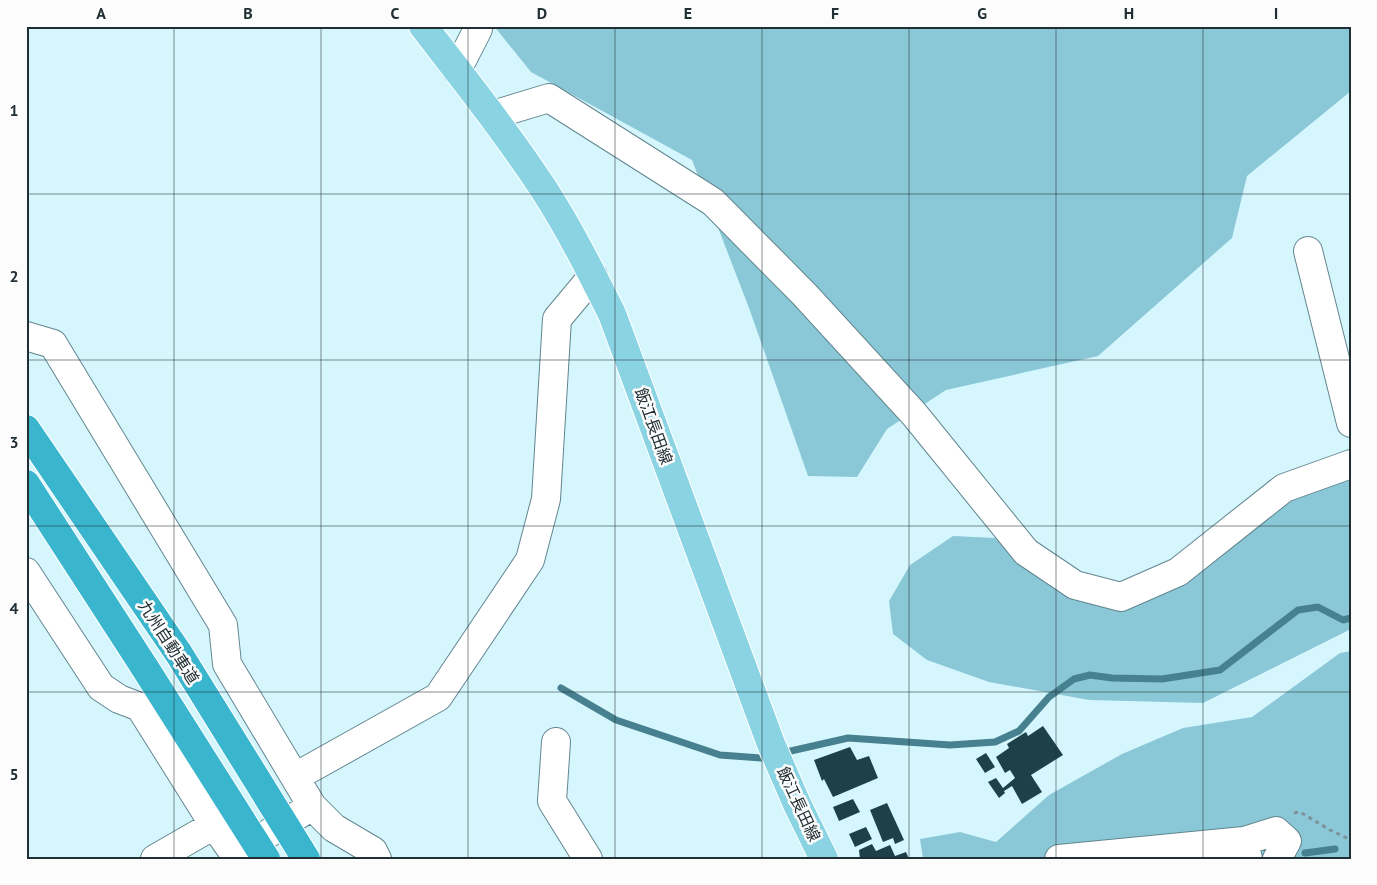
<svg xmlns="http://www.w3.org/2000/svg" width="1377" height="885" font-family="'PT Sans','Noto Sans JP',sans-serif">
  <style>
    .green { fill: #8bc8d7 }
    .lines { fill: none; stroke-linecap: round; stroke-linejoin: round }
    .stream { stroke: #47818f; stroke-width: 7 }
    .building { fill: #1e4149 }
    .minor-casing { stroke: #62868f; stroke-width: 30 }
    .major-casing { stroke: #fff; stroke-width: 30 }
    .highway-casing { stroke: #fff; stroke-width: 30 }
    .path { stroke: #7c9399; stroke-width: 3; stroke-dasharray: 4 4; stroke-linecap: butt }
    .minor { stroke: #fff; stroke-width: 28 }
    .major { stroke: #89d3e2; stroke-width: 28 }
    .highway { stroke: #3ab5ce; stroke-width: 28 }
    .highway-bridge-casing { stroke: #fff; stroke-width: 30; stroke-linecap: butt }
    .highway-bridge { stroke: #3ab5ce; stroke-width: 28 }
    .grid { fill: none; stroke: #202f33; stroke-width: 1; stroke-opacity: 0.55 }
    .labels { text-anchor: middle; stroke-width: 5; stroke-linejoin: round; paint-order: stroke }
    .street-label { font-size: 16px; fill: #202f33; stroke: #fcfcfc }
    .neatline { fill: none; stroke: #202f33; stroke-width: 2 }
    .grid-label { font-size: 16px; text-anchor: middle; font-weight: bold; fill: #202f33 }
  </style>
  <rect width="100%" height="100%" fill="#d6f6fe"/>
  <path class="green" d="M494 26H1351V91L1247 176 1232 238 1098 356 946 390 887 429 857 477 808 476 749 308 692 160 531 72Z
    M1351 473V629L1203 703 1089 700 989 682 927 660 893 634 889 601 910 565 953 536 995 538 1032 564 1128 608 1191 580 1288 498Z
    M1351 651V859H923L920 839 960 832 996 842 1049 795 1122 754 1183 728 1252 717 1340 653Z"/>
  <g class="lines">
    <path class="stream" d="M561 688 616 720 720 755 761 758 769 756
      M782 753 848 738 950 745 995 742 1019 731 1049 697 1074 679 1090 675 1112 678 1162 679 1220 670 1298 610 1318 607 1343 620 1351 618
      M1305 853 1335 849"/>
  </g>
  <path class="building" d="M1043 726 1063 755 1031 775 1042 792 1022 804 1012 786 1004 791 1005 793 999 798 988 782 996 778 1003 788 1015 778 1010 770 1005 773 996 757 1009 748 1007 744 1026 732 1028 736Z
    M850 747 857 760 869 756 878 778 833 797 824 779 822 781 814 760Z
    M986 753 995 767 985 773 976 759Z
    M853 799 860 812 839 821 833 807Z
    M887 803 904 840 895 844 893 838 883 842 870 810Z
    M866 827 872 839 855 847 849 834Z
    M872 844 876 851 890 845 895 856 906 852 909 859H860L859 850Z"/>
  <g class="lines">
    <g class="minor-casing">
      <path id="minor" d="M457 70 478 29 477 26
        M493 115 549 98 713 202 805 295 914 414 1026 552 1075 585 1121 597 1178 572 1284 488 1351 464
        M1308 251 1351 423
        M26 336 53 344 223 625 227 664 312 806
        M26 572 101 687 119 699 140 707 214 825 238 859
        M556 742 552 801 588 859
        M295 777 438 697 530 560 546 499 557 319 593 276
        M1244 841 1276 831 1287 841 1277 859
        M236 854 312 806 334 828 373 851 377 859
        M155 859 214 825
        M1059 859 1244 841 1248 859"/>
    </g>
    <g class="major-casing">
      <path id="major" d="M423 26C464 79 506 132 543 188 569 228 591 272 612 314L771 744 797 804 824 859"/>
    </g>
    <g class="highway-casing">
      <path id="highway" d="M26 429 179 654
        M26 484 145 668"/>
    </g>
    <path class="path" d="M1294 813 1300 812 1330 830 1351 840"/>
    <use href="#minor" class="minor"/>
    <use href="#major" class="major"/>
    <use href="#highway" class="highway"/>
    <g class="highway-bridge-casing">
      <path id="highway-bridge" d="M179 654 306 859
        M145 668 266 859"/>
    </g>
    <use href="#highway-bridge" class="highway-bridge"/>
  </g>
  <path class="grid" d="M174 26V859M321 26V859M468 26V859M615 26V859M762 26V859M909 26V859M1056 26V859M1203 26V859M26 194H1351M26 360H1351M26 526H1351M26 692H1351"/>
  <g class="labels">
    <g class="street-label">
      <text transform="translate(654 426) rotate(70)" y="6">飯江長田線</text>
      <text transform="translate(169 642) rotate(57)" y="6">九州自動車道</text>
      <text transform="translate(799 804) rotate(65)" y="6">飯江長田線</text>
    </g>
  </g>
  <rect width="1377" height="885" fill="none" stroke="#fcfcfc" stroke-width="55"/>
  <rect x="28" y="28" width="1322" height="830" class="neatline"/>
  <g class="grid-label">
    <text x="101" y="19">A</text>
    <text x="248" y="19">B</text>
    <text x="395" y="19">C</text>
    <text x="542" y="19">D</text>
    <text x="688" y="19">E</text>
    <text x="835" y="19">F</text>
    <text x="982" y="19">G</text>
    <text x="1129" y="19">H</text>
    <text x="1276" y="19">I</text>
    <text x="14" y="116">1</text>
    <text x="14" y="282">2</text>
    <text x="14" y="448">3</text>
    <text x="14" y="614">4</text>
    <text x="14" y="780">5</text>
  </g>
</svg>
